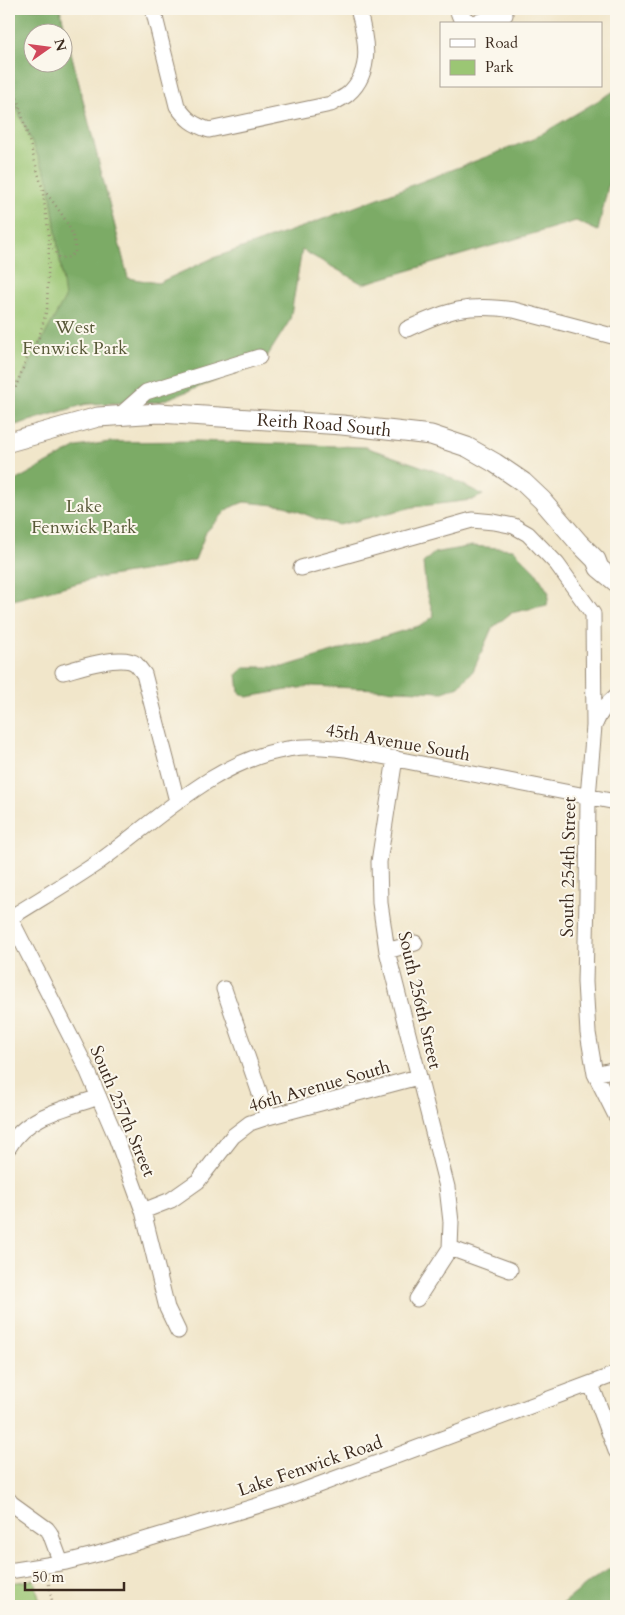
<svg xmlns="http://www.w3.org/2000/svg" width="625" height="1615" font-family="Cardo,serif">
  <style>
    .green { fill: #9bc674; stroke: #6b7849; fill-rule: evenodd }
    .forest { fill: #7cab66; stroke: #5c6a42; fill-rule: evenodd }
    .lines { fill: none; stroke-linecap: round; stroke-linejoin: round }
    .minor-casing { stroke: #968874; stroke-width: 17 }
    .major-casing { stroke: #968874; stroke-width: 21 }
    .path { stroke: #968874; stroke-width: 2.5; stroke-dasharray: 1 4; stroke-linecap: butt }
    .minor { stroke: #fff; stroke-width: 15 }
    .major { stroke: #fff; stroke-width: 19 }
    .labels { text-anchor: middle; stroke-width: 4; stroke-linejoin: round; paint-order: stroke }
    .park-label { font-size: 18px; fill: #585938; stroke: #fbf7ec }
    .street-label { font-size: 18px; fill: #3b2a1e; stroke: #fbf7ec }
  </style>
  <rect width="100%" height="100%" fill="#fbf7ec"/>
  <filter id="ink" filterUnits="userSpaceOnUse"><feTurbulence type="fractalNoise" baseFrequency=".02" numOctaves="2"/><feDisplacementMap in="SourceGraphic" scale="10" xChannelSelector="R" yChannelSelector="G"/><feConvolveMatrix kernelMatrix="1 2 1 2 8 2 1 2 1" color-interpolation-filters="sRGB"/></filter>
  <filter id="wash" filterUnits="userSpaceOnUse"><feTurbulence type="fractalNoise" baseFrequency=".0096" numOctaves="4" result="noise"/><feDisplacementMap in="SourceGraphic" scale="20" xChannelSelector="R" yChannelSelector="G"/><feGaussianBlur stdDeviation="1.12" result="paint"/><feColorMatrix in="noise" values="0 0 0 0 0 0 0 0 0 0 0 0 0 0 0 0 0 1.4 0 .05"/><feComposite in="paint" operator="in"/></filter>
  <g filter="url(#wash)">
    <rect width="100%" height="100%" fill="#f1e6ca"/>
    <path class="green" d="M9 9H60L159 402C141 402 122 400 104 402 71 404 40 417 9 427ZM32 32H62V62H32Z
      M34 1580 41 1606H9V1583Z"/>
    <path class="forest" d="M9 9H60L128 278 158 283 213 258 305 226 533 139 616 90V146L614 147 610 177 598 231 576 221 363 284 302 250 290 320 263 363 159 402 86 404 9 427V401L65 298 49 181 9 91ZM32 32H62V62H32Z
      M197 441 365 447 441 473 483 495 472 500 413 507 339 525 317 519 285 506 244 502 229 508 206 532 195 560 162 568 97 578 9 601V484L77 447 109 442Z
      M472 546 513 549 535 571 549 593 547 605 511 613 492 628 473 671 459 686 443 692 311 686 247 697 239 692 237 674 245 667H283L422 625 434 616 426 590 423 563 434 553Z
      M616 1565V1606H560L592 1580Z"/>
  </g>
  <g filter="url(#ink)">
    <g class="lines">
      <g class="minor-casing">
        <path id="minor" d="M153 9 177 106C187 120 192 124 209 130L331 104C336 101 343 98 348 94 374 71 366 37 358 9
          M457 9 460 17 473 23 505 15
          M407 329C448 310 468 303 514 310L616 337
          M120 415 146 392 259 357
          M301 568 472 520 494 522 514 526 528 534 557 564 593 614 594 726 588 797 587 898 585 982 588 1033 595 1074 616 1116
          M63 672C79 668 122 653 136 664 139 667 141 671 144 674L177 801
          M595 724C600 712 606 704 616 696
          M395 758 379 862 380 903 387 951 447 1187 451 1222 450 1248
          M9 916 85 1065 116 1137 143 1211 167 1308 178 1331
          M10 918C40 899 71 881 100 861 157 820 216 760 288 749 307 745 326 747 345 749L616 802
          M387 951 415 943
          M224 989 268 1117
          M595 1074 616 1069
          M9 1147C26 1115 68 1108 99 1097
          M143 1211 171 1200 198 1181 233 1136 250 1123 268 1117 418 1077
          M450 1248 510 1270
          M417 1299 450 1248
          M591 1384 616 1451
          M9 1500 11 1503 47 1529 50 1533 61 1563
          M9 1571 66 1562 98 1554 286 1497 616 1374"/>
      </g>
      <g class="major-casing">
        <g id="major">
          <path id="s1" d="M9 442 98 417 159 413 342 425 431 435 467 447 495 463 523 482 542 500 579 543 596 560 599 568 616 582"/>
        </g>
      </g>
      <path class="path" d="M9 69 42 187 50 243 59 258H67L75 253C77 229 55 206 42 187
        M9 395 15 389 27 358 39 337 47 309 49 243
        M48 1579 53 1606"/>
      <use href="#minor" class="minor"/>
      <use href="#major" class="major"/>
    </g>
  </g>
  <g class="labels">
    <g class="park-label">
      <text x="75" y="333">West<tspan x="75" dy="21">Fenwick Park</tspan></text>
      <text x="84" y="512">Lake<tspan x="84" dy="21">Fenwick Park</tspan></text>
    </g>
    <g class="street-label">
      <text dy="6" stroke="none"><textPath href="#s1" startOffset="319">Reith Road South</textPath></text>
      <text transform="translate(398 742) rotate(10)" y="6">45th Avenue South</text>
      <text transform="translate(568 867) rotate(-89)" y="6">South 254th Street</text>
      <text transform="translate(420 1000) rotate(77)" y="6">South 256th Street</text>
      <text transform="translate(319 1086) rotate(-16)" y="6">46th Avenue South</text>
      <text transform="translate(123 1111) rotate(67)" y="6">South 257th Street</text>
      <text transform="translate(310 1466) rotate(-19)" y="6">Lake Fenwick Road</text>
    </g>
  </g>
  <rect width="625" height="1615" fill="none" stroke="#fbf7ec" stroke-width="30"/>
  <rect x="440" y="22" width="162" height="65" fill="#fbf7ec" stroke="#aea59a"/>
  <rect x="450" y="39" width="25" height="8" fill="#ffffff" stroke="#aea59a"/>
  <text x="485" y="48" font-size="15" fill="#3b2a1e">Road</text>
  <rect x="450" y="60" width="25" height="15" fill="#9bc674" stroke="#aea59a"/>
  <text x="485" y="72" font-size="15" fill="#3b2a1e">Park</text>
  <g transform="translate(48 48) rotate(76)"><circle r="24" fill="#fbf7ec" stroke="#aea59a"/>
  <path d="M0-4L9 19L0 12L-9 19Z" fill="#d1495b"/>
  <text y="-8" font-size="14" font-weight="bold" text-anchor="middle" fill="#3b2a1e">N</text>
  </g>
  <path d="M25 1582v8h99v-8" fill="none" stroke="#3b2a1e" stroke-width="2.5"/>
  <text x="32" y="1582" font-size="15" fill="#3b2a1e" stroke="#fbf7ec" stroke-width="4" paint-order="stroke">50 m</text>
</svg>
